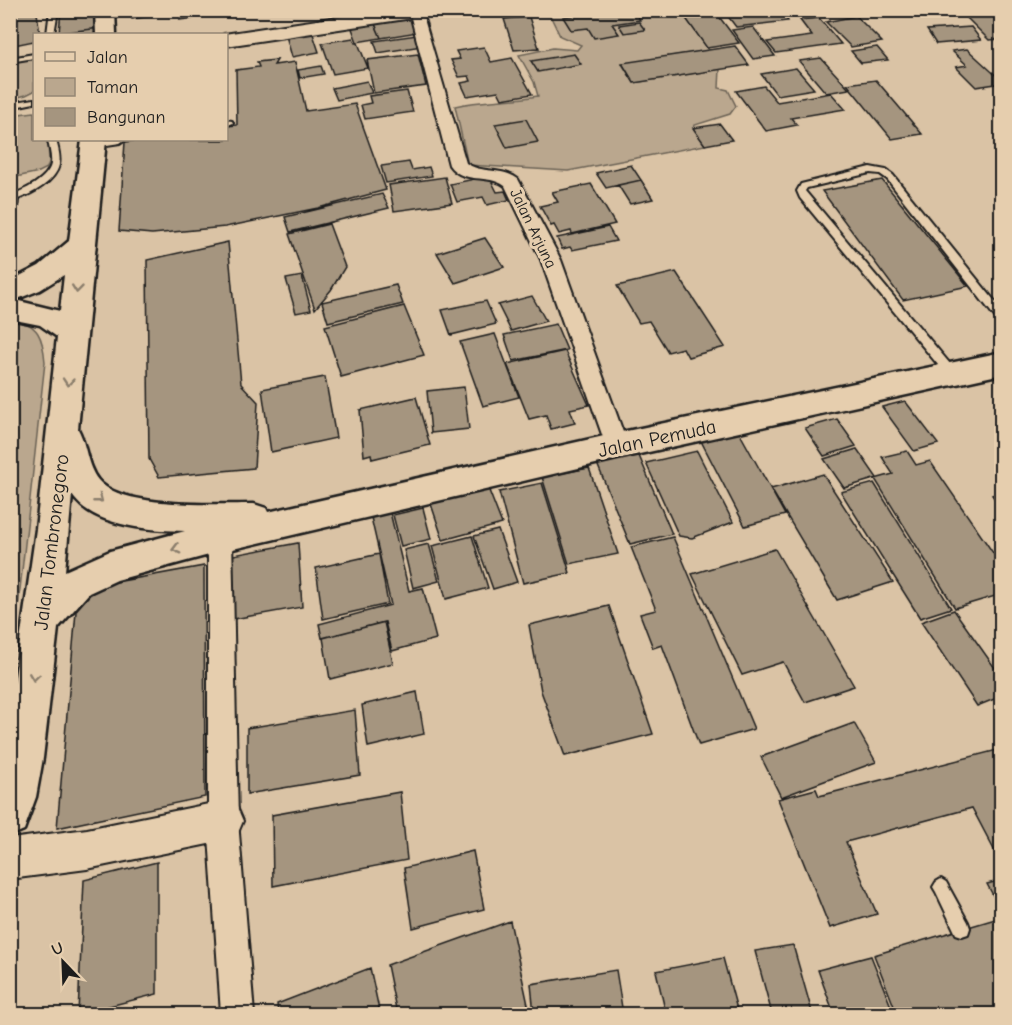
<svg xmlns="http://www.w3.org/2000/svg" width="1012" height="1025" font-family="'Comic Neue',sans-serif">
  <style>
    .green { fill: #baa78e; stroke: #6b6255; stroke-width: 1.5 }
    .building { fill: #a5957f; stroke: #1c1c1c; stroke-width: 1.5 }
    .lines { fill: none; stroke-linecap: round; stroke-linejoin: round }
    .service-casing { stroke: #1c1c1c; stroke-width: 4 }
    .minor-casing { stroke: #1c1c1c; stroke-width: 4 }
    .tertiary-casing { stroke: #1c1c1c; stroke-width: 4 }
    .secondary-casing { stroke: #1c1c1c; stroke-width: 5 }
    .service { fill: #e6ceae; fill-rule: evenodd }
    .minor { fill: #e6ceae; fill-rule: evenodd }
    .tertiary { fill: #e6ceae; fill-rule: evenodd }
    .secondary { fill: #e6ceae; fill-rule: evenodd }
    .oneway { stroke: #8b7e6c }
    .labels { text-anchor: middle; stroke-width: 6; stroke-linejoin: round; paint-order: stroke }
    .far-street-label { font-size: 16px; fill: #1c1c1c; stroke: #e6ceae }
    .street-label { font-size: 20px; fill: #1c1c1c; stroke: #e6ceae }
  </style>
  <rect width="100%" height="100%" fill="#dac3a5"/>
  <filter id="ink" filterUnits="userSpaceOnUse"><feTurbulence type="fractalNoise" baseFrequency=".0167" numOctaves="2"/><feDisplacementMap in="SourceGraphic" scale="12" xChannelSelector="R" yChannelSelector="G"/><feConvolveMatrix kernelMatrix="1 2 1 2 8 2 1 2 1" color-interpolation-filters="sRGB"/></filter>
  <g filter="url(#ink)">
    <path class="green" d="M680 10 709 50 622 64 634 83 720 69 719 88 728 90 736 106 730 114 695 125 694 129 705 145 568 171 468 165 455 106C483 100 510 101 538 96L534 82 519 55 553 48 577 50 581 45 560 36 548 11Z
      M27 59 34 60V91L26 95 11 99V63Z
      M34 112V140H48L49 162 47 168 39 172 11 178V115Z
      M11 319C39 323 43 338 45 362L11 671Z"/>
    <path class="building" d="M10 10 48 11 37 13 40 34H34V41L14 45 15 53H10Z
      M61 10H101L100 28 59 33Z
      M130 10H157V15L132 19Z
      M180 10H213V16L180 20Z
      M582 10H634L640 20 612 24 619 34 594 38 588 28 571 30 563 17 584 14Z
      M680 10H714L739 43 707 48Z
      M723 10H763L727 15Z
      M763 10H781L788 21 736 27 727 15Z
      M805 10H853L854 12 810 17Z
      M959 10H1002V39L989 40Z
      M856 16 882 42 851 47 826 22Z
      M529 17 539 48 514 50 504 19Z
      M413 18 418 32 381 38 375 24Z
      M819 18 841 44 776 53 767 42 812 36 800 20Z
      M373 19 381 38 357 42 350 23Z
      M639 22 645 30 624 33 619 25Z
      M753 27 775 56 753 59 732 30Z
      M971 27 981 40 936 44 927 30Z
      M100 28V34H58L59 33Z
      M311 28 319 52 292 57 285 32Z
      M417 35 422 46 378 53 374 41Z
      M353 38 355 43H358L368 68 333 74 322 43Z
      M735 46 749 65 634 83 622 63Z
      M484 47 491 62 512 58 532 94 502 99 498 91 467 96 461 83 471 81 469 76 459 77 451 60 460 59 456 51Z
      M877 47 888 60 861 63 851 51Z
      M967 49 1002 81V83L976 87 956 67 967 65 952 51Z
      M418 54 426 86 374 93 367 60Z
      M574 54 581 64 538 72 531 61Z
      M821 58 849 89 826 93 799 61Z
      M277 60 274 65 295 62 306 111 355 104 386 190 318 208 225 227 152 234 119 231 125 142 143 140H226V126L237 125 236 70 259 67 257 62Z
      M321 66 324 74 300 78 298 70Z
      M796 68 814 89 777 95 761 74Z
      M876 80 922 134 892 139 847 84Z
      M367 81 372 93 337 100 332 88Z
      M764 86 777 102 831 93 845 109 791 118 797 125 766 131 736 91Z
      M407 91 413 112 365 119 361 105 371 103 369 96Z
      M526 119 538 142 507 148 495 124Z
      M720 124 732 140 705 145 693 128Z
      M409 162 412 170 429 167 432 176 386 183 381 166Z
      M631 165 641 180 606 188 596 173Z
      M489 176 497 192 505 191 509 200 487 205 483 197 457 202 450 184Z
      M445 177 452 203 394 211 389 185Z
      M641 180 653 199 630 204 618 185Z
      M882 180 968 286 903 300 822 191Z
      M591 184 615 224 572 234 571 231 559 234 554 225 551 226 540 206 558 202 552 192Z
      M382 194 389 208 290 232 285 217Z
      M329 224 345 267 331 290 315 309 289 234Z
      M608 227 616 241 572 250 570 247 562 249 557 238Z
      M485 238 504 267 455 283 437 253Z
      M228 242 241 384 258 402 254 468 159 477 149 459 147 260Z
      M676 272 725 347 688 357 683 348 668 352 649 321 639 323 617 286Z
      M302 276 311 310 296 313 286 279Z
      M396 285 403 304 328 322 322 302Z
      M532 296 546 321 511 331 498 305Z
      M486 301 496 324 451 335 442 310Z
      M404 306 424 355 341 377 325 326Z
      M556 324 567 350 513 361 504 335Z
      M495 334 519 397 483 406 460 342Z
      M565 351 589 405 570 409 575 423 551 429 546 415 529 419 507 364Z
      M325 377 336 438 271 452 262 389Z
      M464 387 469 429 431 433 427 391Z
      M416 397 430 445 372 459 371 454 364 456 360 410Z
      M905 401 938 444 914 451 882 407Z
      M837 419 856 446 824 456 805 428Z
      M739 432 785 515 745 526 701 441Z
      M857 449 877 478 844 488 824 459Z
      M637 451 672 534 630 544 596 461Z
      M697 451 733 522 692 538 679 536 646 463Z
      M907 451 916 465 930 461 1002 566V594L955 608 875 479 893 474 882 457Z
      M589 468 618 554 569 564 542 477Z
      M823 474 893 582 837 600 771 489Z
      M542 483 570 573 523 583 499 492Z
      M874 483 951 608 920 618 841 492Z
      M488 488 502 524 443 540 431 504Z
      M1002 492V509L992 495Z
      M389 508 409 591 423 588 436 639 392 651 385 622 322 638 319 624 391 605 370 513Z
      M423 508 431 539 401 546 393 515Z
      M498 530 517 582 493 589 474 536Z
      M472 536 488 588 446 599 432 546Z
      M673 537 754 729 699 745 662 645 653 648 640 614 656 610 631 547Z
      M298 543 302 607 228 620V556Z
      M429 544 439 581 413 588 404 550Z
      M775 549 854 686 805 702 783 662 742 675 692 574Z
      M379 554 388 604 323 619 316 568Z
      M204 566 205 797 57 828 78 589Z
      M609 606 653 734 565 756 541 691 529 625Z
      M954 610 1002 678V696L977 706 921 622Z
      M384 622 393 663 330 679 323 638Z
      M417 692 424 734 368 747 362 705Z
      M355 710 360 775 247 794V728Z
      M854 723 876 762 781 797 761 757Z
      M997 750 1002 758V865L972 808 846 842 877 914 830 928 778 799 816 789 819 796Z
      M400 792 407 860 273 886 272 815Z
      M473 851 484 909 413 928 404 868Z
      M157 862V994L78 1014 84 880Z
      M1002 880V912L987 884Z
      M1002 917V1014H897L874 955Z
      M510 921 530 1014H397L387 965Z
      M793 945 812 1012 772 1014 755 951Z
      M871 956 894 1014H834L818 970Z
      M723 958 738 1013 666 1014 656 971Z
      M370 968 380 1014H278L277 1004Z
      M616 970 623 1014H534L531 984Z"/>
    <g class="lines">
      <g class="service-casing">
        <path id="service" d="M50 10H58L54 34H47Z
          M34 54V58L10 62V58Z
          M34 99V103L10 108V103Z
          M226 120 232 121 233 123 226 126Z
          M48 140H56C58 148 61 157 59 165 55 182 32 194 18 199L15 227 10 230V195C24 191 48 179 51 164 52 156 49 147 48 140Z
          M106 140H124L120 143 94 147 90 144Z
          M870 167 886 170 893 175 1002 310V322L998 321 887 179 880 174 870 173 807 188 805 191 956 371 957 374 956 377H948L800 198 797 191 801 184Z
          M941 879 946 882 968 922 970 928 968 934 962 936 956 934 936 892 933 887 936 882Z"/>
      </g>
      <g class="minor-casing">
        <path id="minor" d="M409 10 422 12 466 163C481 174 503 167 518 179L561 260 628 446 625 453 617 455 609 453 606 446 541 260 505 186C488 173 463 185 449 165Z
          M220 526 229 529 232 537 238 821 254 1014H221L208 821V537L211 529Z"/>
      </g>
      <g class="tertiary-casing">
        <path id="tertiary" d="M384 10H435L433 14 426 16 226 46V34H224Z
          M223 801 237 807 243 821 237 835 223 841 87 869 10 879V839L87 829Z"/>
      </g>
      <g class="secondary-casing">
        <path id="secondary" d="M95 10H115L116 34H96Z
          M82 140H106L78 429C87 445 86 465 98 480 121 509 218 504 254 504L266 508 268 512 617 433 1002 352V374L617 459 220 552 117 580 89 593 58 628 43 758 36 797 24 830 10 836V712L36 529 57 337 40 325 10 319V281L39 266 69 241ZM64 275 60 311 15 300 40 290ZM72 495C93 527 151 530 185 531L110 551 65 571Z"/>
      </g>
      <use href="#service" class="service"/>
      <use href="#minor" class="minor"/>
      <use href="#tertiary" class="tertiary"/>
      <use href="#secondary" class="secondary"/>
    </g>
    <defs><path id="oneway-chevron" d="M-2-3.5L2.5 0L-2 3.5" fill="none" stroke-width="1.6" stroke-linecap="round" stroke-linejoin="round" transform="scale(1.5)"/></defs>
    <g class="oneway">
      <use href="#oneway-chevron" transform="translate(77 289) rotate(96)"/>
      <use href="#oneway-chevron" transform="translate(68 382) rotate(95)"/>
      <use href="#oneway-chevron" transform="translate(99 499) rotate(38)"/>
      <use href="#oneway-chevron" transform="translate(176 549) rotate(165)"/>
      <use href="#oneway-chevron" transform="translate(34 677) rotate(98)"/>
    </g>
  </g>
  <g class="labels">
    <g class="far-street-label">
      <text transform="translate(534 228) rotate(64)" y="6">Jalan Arjuna</text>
    </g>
    <g class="street-label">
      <text transform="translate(657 438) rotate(-12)" y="7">Jalan Pemuda</text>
      <text transform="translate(51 542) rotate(-83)" y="7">Jalan Tombronegoro</text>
    </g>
  </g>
  <rect width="1012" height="1025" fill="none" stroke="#e6ceae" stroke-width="36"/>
  <rect x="18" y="18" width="976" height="989" fill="none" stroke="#1c1c1c" stroke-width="2" filter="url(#ink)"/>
  <rect x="33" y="33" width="195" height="108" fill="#e6ceae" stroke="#958774" stroke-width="1.5"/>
  <rect x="45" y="52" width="30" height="9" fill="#e6ceae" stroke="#958774" stroke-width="1.5"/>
  <text x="87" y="63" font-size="18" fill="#1c1c1c">Jalan</text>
  <rect x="45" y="78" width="30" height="18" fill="#baa78e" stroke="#958774" stroke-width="1.5"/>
  <text x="87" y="93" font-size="18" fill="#1c1c1c">Taman</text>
  <rect x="45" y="108" width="30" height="18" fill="#a5957f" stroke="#958774" stroke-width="1.5"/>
  <text x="87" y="123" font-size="18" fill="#1c1c1c">Bangunan</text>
  <g transform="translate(63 962) rotate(337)" stroke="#e6ceae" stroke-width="4.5" paint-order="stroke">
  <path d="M0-4.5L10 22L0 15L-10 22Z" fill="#1c1c1c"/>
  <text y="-9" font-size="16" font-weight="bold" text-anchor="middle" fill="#1c1c1c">U</text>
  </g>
</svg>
